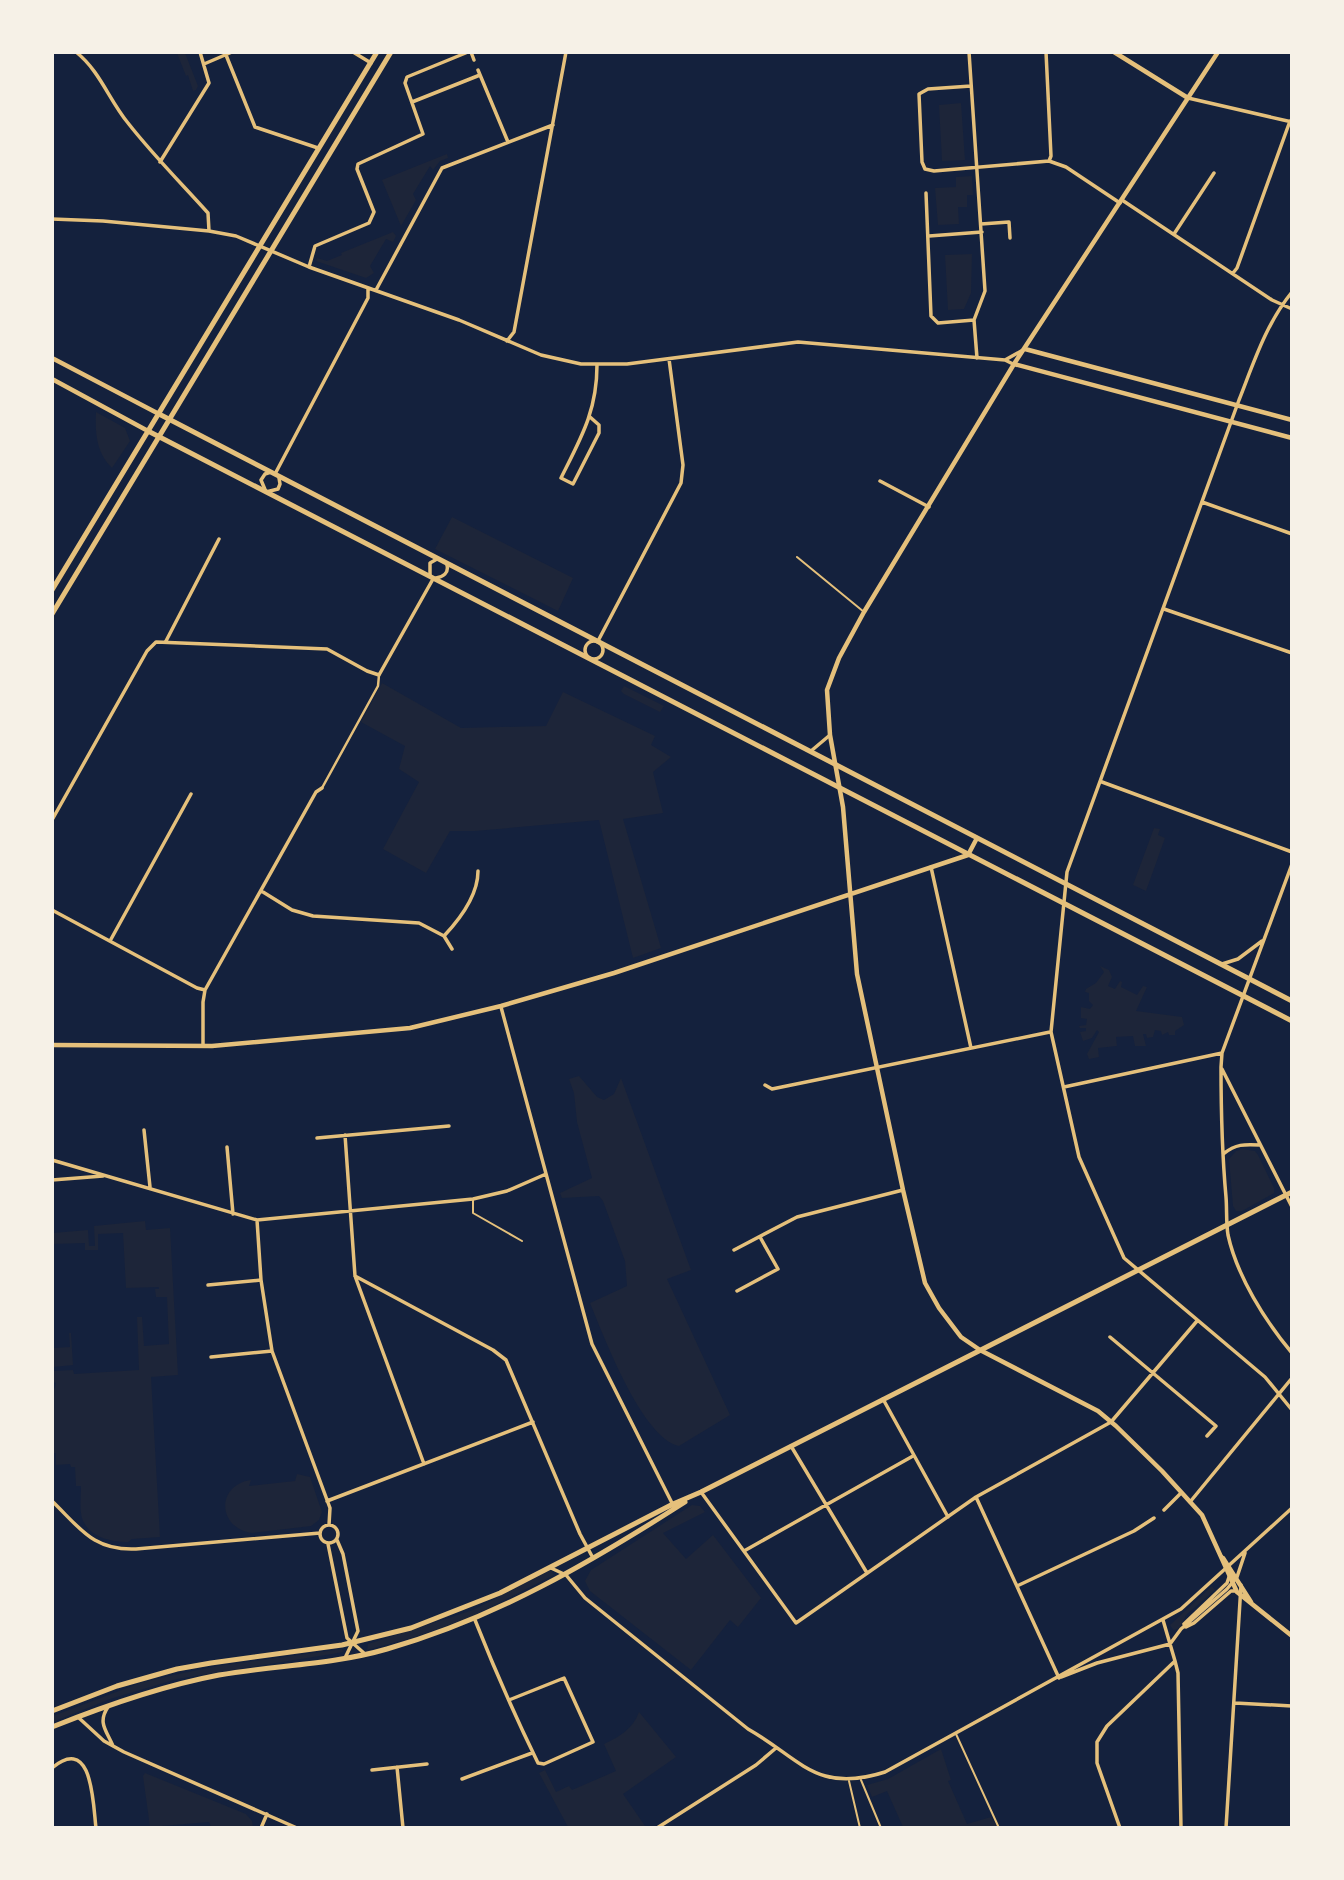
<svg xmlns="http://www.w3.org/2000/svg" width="1344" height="1880" font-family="'IBM Plex Sans',sans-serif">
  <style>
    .green { fill: #1d2539 }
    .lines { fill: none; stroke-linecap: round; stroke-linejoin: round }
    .service { stroke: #e5c07b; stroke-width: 2 }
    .pedestrian { stroke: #e5c07b; stroke-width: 2.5 }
    .minor { stroke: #e5c07b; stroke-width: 3.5 }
    .tertiary { stroke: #e5c07b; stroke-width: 4.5 }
    .secondary { stroke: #e5c07b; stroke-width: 5 }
    .primary { stroke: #e5c07b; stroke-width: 5 }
  </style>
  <rect width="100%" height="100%" fill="#14213d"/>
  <path class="green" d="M177 53H185L198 86 196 90 193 91 188 75 186 76Z
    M961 103 965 160 942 161 939 105Z
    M447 154 448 158 440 161 433 170 430 166 413 194 416 200 401 226 382 180Z
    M972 176 973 195H967V207H958L959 224 938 225 935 188 956 187V177Z
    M393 232 396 236 393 242 386 239 370 266 374 273 366 278 316 261 317 258 327 261 342 255 341 253Z
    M972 254 971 293 964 309 948 310 945 255Z
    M96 412 125 428 130 441 112 468C96 453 95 432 96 412Z
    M452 517 573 578 558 611 435 549Z
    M382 683 461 728 546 726 563 692 655 736 651 745 671 757 653 772 663 813 623 819 661 948 633 958 599 820 475 831H450L426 873 383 849 419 782 399 769 405 746 361 722Z
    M624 686 664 706 660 712 624 694 621 691Z
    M1154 828 1160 829 1158 835 1165 838 1146 891 1133 885Z
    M1100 966 1109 970 1112 977 1108 986 1115 989 1120 981 1122 982 1121 987 1137 995 1143 986 1147 987 1136 1011 1182 1017 1184 1025 1175 1031V1035H1169L1168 1032 1162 1035 1161 1031 1155 1030 1153 1037 1147 1038 1146 1034H1143L1146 1046H1135L1133 1036 1116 1037 1117 1046 1098 1048 1099 1057 1089 1059 1087 1054 1099 1032 1097 1030 1092 1038 1083 1041 1080 1032 1086 1031V1028H1080L1079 1026 1086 1025 1087 1019 1081 1018V1007L1090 1009 1093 1005 1089 1001V993L1085 992 1086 989 1096 983 1104 972Z
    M579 1076 597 1097 604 1100 614 1094 621 1078 691 1270 667 1279 730 1415 679 1446C642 1438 604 1337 590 1303L627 1286 625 1261 603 1201 599 1196 562 1198 560 1193 592 1178 577 1122 574 1093 569 1079Z
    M1243 1149 1255 1151 1258 1155 1274 1188V1193L1242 1211H1236L1233 1206 1229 1159 1236 1151Z
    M145 1221 146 1230 170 1228 178 1375 151 1377 160 1537 132 1539 128 1542C112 1542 91 1538 83 1521 79 1512 81 1496 81 1486H76L75 1467H71L70 1464 56 1465V1453H52L53 1389 55 1388 56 1383 53 1382V1371L73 1370 74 1374 139 1370 137 1317H142L144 1346 169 1344 167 1297H156L155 1289H159V1287L126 1288 123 1233 98 1234V1250H85V1243L53 1244V1233L88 1230 89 1246H95L94 1226Z
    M69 1333H71L73 1365 53 1367V1348L70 1347Z
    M297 1474 310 1477 322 1512 319 1520 311 1526 252 1533C217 1528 216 1485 251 1480L249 1486 295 1481Z
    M692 1505 700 1506 705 1512 663 1533 686 1559 713 1535 761 1598 738 1627 730 1620 691 1670 590 1591 585 1581 591 1570Z
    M551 1570 554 1575 471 1617 415 1637 367 1650 368 1644 473 1610Z
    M1212 1586 1215 1590 1186 1615 1180 1628 1174 1630 1171 1627 1170 1625Z
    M342 1649 343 1652 332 1654 177 1679 110 1699 53 1722V1716L140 1683 169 1676 217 1666Z
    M639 1712 676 1757 623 1794 645 1826 568 1827 539 1773 545 1770 556 1792 569 1786 572 1790 616 1771 604 1744C619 1737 633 1729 639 1712Z
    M941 1749 951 1780 948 1781 967 1824 991 1817 997 1827H903L887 1791 872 1797 867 1785 888 1779Z
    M145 1773 246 1814 252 1821 253 1827H211L209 1822 150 1827 143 1776Z"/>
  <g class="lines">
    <path class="service" d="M797 557 864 612
      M473 1200V1213L522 1241
      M956 1734 999 1828
      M861 1780 881 1828
      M849 1781 860 1828"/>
    <path class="pedestrian" d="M322 788 378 686 379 675"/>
    <path class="minor" d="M76 52C100 71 109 100 128 123 153 155 181 183 208 213L209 231
      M353 52 371 63
      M471 52 474 60
      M969 52 985 291 974 320 977 358
      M1046 52 1051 156 1049 161
      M226 55 255 127 318 148
      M204 64 232 52
      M478 70 508 142
      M971 86 928 89 919 94 922 162 925 169 934 171 1049 161 1066 167 1120 203
      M1188 98 1292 122
      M412 102 480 75
      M160 162 209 83 200 52
      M926 193 931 316 938 323 974 320
      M1122 200 1272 300 1292 309
      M52 219 103 221 209 231 236 236 309 267 459 320 541 355 581 364H627L798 342 1005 360 1013 364
      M981 224 1009 222 1010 238
      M1174 234 1214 173
      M929 236 982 232
      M309 267 315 246 369 223 374 212 357 169 358 164 423 134 405 83 407 77 468 52
      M1233 273 1237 268 1290 121
      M376 290 442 168 553 125
      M1292 292C1266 324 1254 362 1239 400L1067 872 1051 1032 1079 1157 1124 1258 1265 1377 1292 1410
      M507 341 514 332 566 52
      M1005 360 1023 350
      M590 417 599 425V433L573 484 561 478C581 438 597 411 597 365
      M271 472 265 474 261 480 266 492 278 489 280 484 279 478
      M275 474 368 298V288
      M880 481 929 507
      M1202 502 1292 534
      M430 575V563L437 559
      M436 578C443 577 449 573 447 565
      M1164 609 1292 653
      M585 650a9 9 0 1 1 18 0a9 9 0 1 1-18 0Z
      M166 641 219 539
      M598 641 681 483 683 465 669 359
      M811 751 830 735
      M1102 782 1292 852
      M52 820 147 651 156 642 327 649 367 671 379 675 433 579
      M1292 864 1222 1053 1221 1067C1221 1110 1222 1153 1226 1197 1227 1209 1226 1223 1228 1235 1237 1276 1265 1321 1292 1353
      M931 867 971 1048
      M263 892 292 910 313 916 419 923 444 936
      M52 910 197 988 205 990
      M110 941 191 794
      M452 949 444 936C460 919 478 895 478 871
      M1222 964 1238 959 1262 941
      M501 1007 592 1344 672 1503
      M203 1046V1002L205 990 316 792 322 788
      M1222 1069 1292 1207
      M765 1085 772 1089 1050 1032
      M1064 1087 1222 1053
      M144 1130 150 1187
      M345 1135 355 1276 424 1464
      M317 1138 449 1126
      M227 1147 233 1214
      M1223 1154C1236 1144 1244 1144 1260 1145
      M52 1160 257 1220 473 1199 507 1191 546 1174
      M52 1180 103 1176
      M257 1220 261 1280 272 1351 330 1508 329 1525
      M734 1250 797 1217 903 1190
      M355 1276 493 1350 506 1360 580 1534 593 1558
      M208 1285 261 1280
      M737 1291 778 1269 760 1237
      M1110 1337 1216 1426 1207 1436
      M211 1357 272 1351
      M883 1399 948 1517
      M791 1446 867 1573
      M701 1492 796 1623 976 1497 1111 1422 1197 1321
      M976 1497 1059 1678
      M52 1501C80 1528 93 1551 136 1549L320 1533
      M327 1501 533 1422
      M1190 1502 1292 1378
      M1164 1510 1181 1493
      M320 1534a9 9 0 1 1 18 0a9 9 0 1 1-18 0Z
      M337 1540 343 1554 358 1631 345 1658
      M328 1544 347 1638 365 1654
      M744 1551 913 1456
      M551 1568 566 1575 585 1598 748 1729C801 1759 816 1794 885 1772L1181 1609 1292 1508
      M1017 1586 1134 1531 1154 1518
      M475 1620C494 1668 515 1716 538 1763L544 1764 593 1742 564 1678 509 1700
      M1184 1624 1227 1583 1229 1577
      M1186 1627 1194 1623 1231 1591H1236
      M1175 1661 1178 1673 1181 1828
      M1061 1677 1097 1663 1170 1644 1181 1629 1227 1589 1237 1577 1245 1553
      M1235 1703 1292 1706
      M108 1707C97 1723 107 1731 113 1746
      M79 1718 104 1741 124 1752 297 1828
      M397 1767 403 1828
      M52 1768C93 1734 93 1804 96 1828
      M372 1770 427 1764
      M462 1779 532 1753
      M261 1828 267 1814
      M657 1828 756 1765 776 1748
      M1120 1828 1097 1763V1742L1107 1726 1175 1661 1163 1620
      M1226 1828 1241 1585"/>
    <path class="tertiary" d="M1114 52 1188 98
      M1218 52 1014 364 864 612 839 658 827 690 830 735 843 807 857 974 903 1190 925 1283 939 1308 961 1337 980 1350 1098 1411 1116 1426 1162 1471 1202 1515 1237 1592 1292 1636
      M1025 349 1292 420
      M52 358 159 414
      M1014 364 1292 438
      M52 379 148 431
      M52 1045 212 1046 410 1028 501 1006 614 973 968 855 977 838
      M1223 1558 1251 1602"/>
    <path class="secondary" d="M159 414 1292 1001
      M148 431 1292 1021
      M52 1711 117 1686 177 1669 211 1663 342 1645 411 1628 500 1593 673 1504 701 1492 1292 1192
      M52 1727C107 1705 161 1686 219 1675 275 1665 332 1665 387 1649 496 1618 591 1562 685 1502"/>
    <path class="primary" d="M52 590 377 52
      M52 614 391 52"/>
  </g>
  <rect width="1344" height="1880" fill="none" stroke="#f6f1e7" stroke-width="108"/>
</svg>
